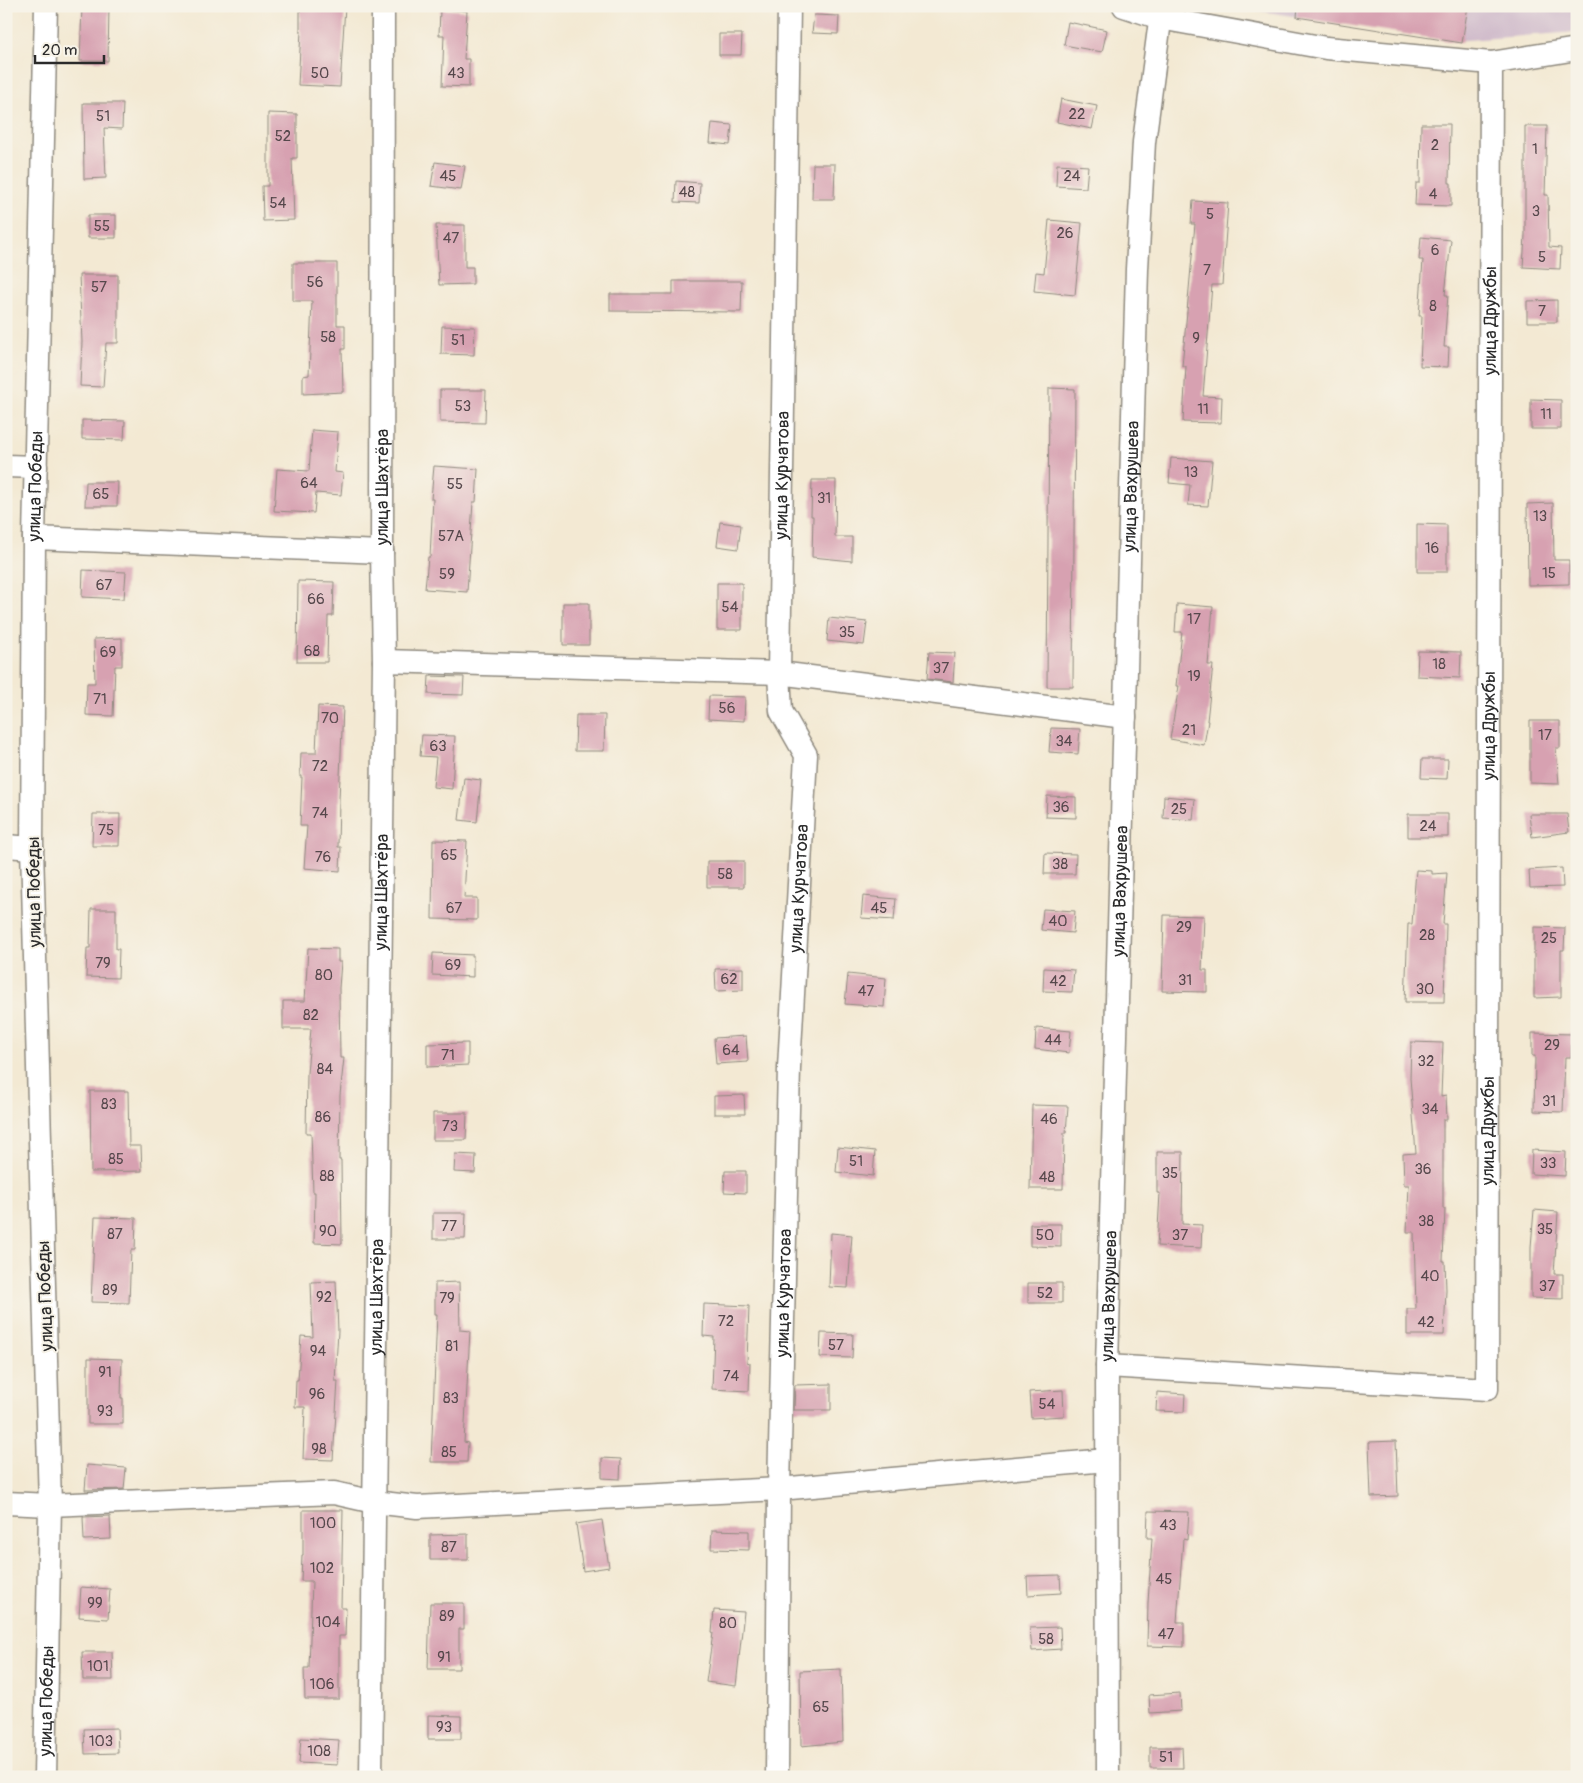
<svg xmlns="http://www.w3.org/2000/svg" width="1583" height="1783" font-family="Pangolin,sans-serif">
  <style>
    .industrial { fill: #d1bdcc }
    .building { fill: #d7a1b1 }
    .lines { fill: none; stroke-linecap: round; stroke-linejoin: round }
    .minor-casing { stroke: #8f8a7f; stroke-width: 25 }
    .minor { stroke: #fff; stroke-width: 22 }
    .labels { text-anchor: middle; stroke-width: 4; stroke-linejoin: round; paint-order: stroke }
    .number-label { font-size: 15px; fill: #56484c }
    .street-label { font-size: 18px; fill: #2b2b2b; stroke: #f7f3e8 }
  </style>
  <rect width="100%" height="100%" fill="#f7f3e8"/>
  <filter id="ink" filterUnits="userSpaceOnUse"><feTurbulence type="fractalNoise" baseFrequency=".02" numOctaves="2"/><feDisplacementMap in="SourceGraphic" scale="10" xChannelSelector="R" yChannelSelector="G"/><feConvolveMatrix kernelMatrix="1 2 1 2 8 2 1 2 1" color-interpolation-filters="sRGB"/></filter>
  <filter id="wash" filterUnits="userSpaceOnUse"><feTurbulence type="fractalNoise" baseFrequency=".0096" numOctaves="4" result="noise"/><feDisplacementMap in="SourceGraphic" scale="20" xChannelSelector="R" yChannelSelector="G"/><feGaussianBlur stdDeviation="1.12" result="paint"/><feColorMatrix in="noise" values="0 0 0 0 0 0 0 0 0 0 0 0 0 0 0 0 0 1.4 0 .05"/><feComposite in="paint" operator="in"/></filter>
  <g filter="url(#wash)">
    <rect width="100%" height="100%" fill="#f3e9d3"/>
    <path class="industrial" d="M1228 6H1577V32L1453 41Z"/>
    <g id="blocks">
      <path class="building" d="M82 6H109L108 61H80Z
        M300 6H345L340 87 298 85 301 31H300Z
        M1298 6H1468L1462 43 1297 17Z
        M440 9 467 11 464 59H469V87L442 86 444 35H439Z
        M814 15 839 16 838 34 812 33Z
        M1068 22 1107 30 1102 52 1064 45Z
        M719 34H742L741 55H719Z
        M1061 99 1097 106 1092 129 1057 122Z
        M83 103H123L122 129 104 128 106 178 84 179Z
        M268 113 297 114V158H292L294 220 263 221 262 186H268Z
        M712 123 732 125 730 145 710 143Z
        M1421 124H1450L1449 183H1451V206L1415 205 1416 183H1420Z
        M1525 126H1547L1545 195H1548L1549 247 1561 248 1560 269 1523 267 1525 235Z
        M435 162 465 166 461 190 431 186Z
        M813 164H835L834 199H812Z
        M1057 164 1088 166 1086 188 1056 186Z
        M676 181 700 183 699 203 675 202Z
        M1193 201 1228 203 1222 285H1212L1203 396 1222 397 1221 423 1183 422 1186 366H1182L1195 224H1191Z
        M88 215H116V238H88Z
        M1049 220 1082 223 1075 295 1034 291 1036 272 1044 273Z
        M436 225H465V267H473V284L439 285Z
        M1421 237 1451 240 1445 295H1448L1444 347H1449L1448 367 1420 366 1422 316H1419L1423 260H1419Z
        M293 263H337V325H345V349H342L343 392 303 394V376L309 375 312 301H293Z
        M79 275H118V343H106L103 387 80 386 82 342Z
        M673 281H742L741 312 610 311V294H673Z
        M1557 300V322H1527V301Z
        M442 326 475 327 474 355 441 354Z
        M1049 388 1075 389 1073 687H1047Z
        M440 390H486L485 423 440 422Z
        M1531 399 1561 400V429H1531Z
        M82 420 125 421 124 440 82 439Z
        M312 430 338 432 335 472 343 473 341 495 316 493 314 513 274 511 277 469 309 471Z
        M1171 458 1212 461 1208 506 1188 505 1190 485 1169 483Z
        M434 466 478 469 476 502H473L467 592 425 589 428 557H430L433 499H431Z
        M812 480H836L835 537H852V561L812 557 813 516H811Z
        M86 482H118L117 506H85Z
        M1553 503 1554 560H1569V584L1528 585 1527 504Z
        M720 522 741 525 738 549 717 546Z
        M1417 524 1447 525V572H1417Z
        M83 570 126 572 124 599 82 597Z
        M298 581 334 582 333 616H328L327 662H297Z
        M717 583H742V630H717Z
        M563 603H589V645H563Z
        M1177 604 1213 607 1208 665H1213L1207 721H1208L1204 745 1170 739 1179 686H1176L1182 632H1175Z
        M829 618 867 622 864 645 827 641Z
        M122 638V666H115L113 716 86 715 87 683H95L94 639Z
        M1418 651 1461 652 1460 678 1417 676Z
        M929 652 955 653 953 682 927 679Z
        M429 676 464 677 463 695 428 694Z
        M709 696 745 697 744 721 708 719Z
        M318 706 343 707 339 800 338 847H341L340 871 304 868 307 826H300L302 777H300L301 753H316Z
        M576 715H605L604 751H575Z
        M1530 721H1560V748H1556L1559 784 1530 783Z
        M1051 728 1080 729 1078 754 1049 752Z
        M422 735 455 736 452 789 433 787 436 757 420 756Z
        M1422 759H1448L1447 779 1421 778Z
        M464 778 481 780 477 822 459 820Z
        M1047 796 1076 797V818L1046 817Z
        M1164 796 1195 799 1193 820 1163 818Z
        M93 814H120L119 846H92Z
        M1408 814H1448V837H1408Z
        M1529 814H1567L1569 832 1532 837Z
        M433 840 467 841 464 898H477V920L432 919Z
        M1045 853 1076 854 1075 874H1044Z
        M707 861H744V887H707Z
        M1562 868 1563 887 1530 888 1529 870Z
        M1416 870 1432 871V874L1447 873 1443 924H1446L1444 1002H1405L1408 924H1412Z
        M863 896 896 899 894 920 861 918Z
        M91 909H116V949H119L118 978 86 977 87 948H90Z
        M1043 909 1075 911 1073 933 1041 930Z
        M1164 915 1204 916 1202 970H1207V992L1162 991Z
        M1534 927 1565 928 1564 950H1561V997L1534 998Z
        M308 948 338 949V962H341L339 988 340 1058H344L340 1095 339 1160H341L342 1244 314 1243 315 1192H313L311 1133H306L307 1073 311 1029H283V1001H305Z
        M433 953 473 955V977L432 975Z
        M743 968V990L716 991 715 969Z
        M1044 968 1074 970 1072 992 1043 991Z
        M848 974 886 978 884 1007 845 1004Z
        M1036 1028 1071 1031 1069 1053 1035 1049Z
        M1532 1033 1572 1034 1571 1057H1565L1563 1112 1534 1111 1535 1056H1532Z
        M746 1036 748 1062 716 1064 714 1038Z
        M1411 1042 1443 1043 1441 1096 1446 1095 1447 1120H1443V1209H1445L1443 1261H1445L1446 1290 1444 1335H1407V1309H1416L1414 1232H1407L1409 1185H1404L1403 1154 1416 1153 1410 1078Z
        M468 1043V1065L427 1067V1044Z
        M90 1091H128L129 1146H141L142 1171 91 1172Z
        M744 1095 745 1114H714V1096Z
        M1032 1105 1068 1106 1066 1133H1064L1063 1189H1030Z
        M433 1113H467L466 1140H433Z
        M838 1147 875 1151 873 1176 836 1172Z
        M1532 1150 1566 1152 1565 1176 1531 1174Z
        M1157 1152H1183L1182 1224 1202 1225 1201 1248 1157 1246 1160 1193H1157Z
        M455 1154 476 1155 475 1173 454 1172Z
        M725 1171H746V1193L724 1192Z
        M1534 1210 1558 1212 1554 1274H1563V1299L1531 1298V1247Z
        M433 1213H466L465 1239H433Z
        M95 1217 136 1218 135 1250H131L129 1303 91 1302Z
        M1030 1224H1061V1247L1030 1246Z
        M831 1233 852 1235 848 1288 829 1287Z
        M336 1281 338 1331 335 1381H338L333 1460 303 1459 305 1407H295L296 1380H298L301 1336 313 1337 311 1282Z
        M459 1282 460 1330 470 1331 464 1442 468 1443 467 1462H431L437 1314H435V1283Z
        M1028 1283H1062V1303H1028Z
        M704 1304 749 1306 747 1362 750 1363 749 1391 712 1389 714 1337 703 1336Z
        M821 1333 853 1334 852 1358 820 1357Z
        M88 1358 122 1359 121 1398H123V1424H88Z
        M831 1384V1410H794L795 1385Z
        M1063 1390 1064 1416 1031 1418 1029 1392Z
        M1157 1392 1185 1394 1184 1412 1156 1411Z
        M1396 1441 1398 1496 1371 1497 1369 1442Z
        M602 1458 621 1459 620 1479 602 1478Z
        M87 1465 126 1468 124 1489 85 1490Z
        M303 1510H343L341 1608H346L345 1636H339V1699H305L304 1668H309L312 1581H301L302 1555H303Z
        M1148 1511 1189 1512 1187 1540 1183 1539 1177 1622H1184V1647L1147 1646 1148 1603 1152 1538H1147Z
        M110 1516 111 1539 84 1540 83 1517Z
        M602 1520 609 1567 583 1571 576 1524Z
        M712 1530 749 1531V1550L711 1549Z
        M468 1534V1560H430V1535Z
        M1060 1575 1061 1593 1028 1595 1027 1576Z
        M81 1587 110 1589 108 1619 79 1617Z
        M430 1603H464V1629H459V1669H428Z
        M714 1610 744 1612 736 1686 706 1682 713 1633H712Z
        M1060 1627 1061 1649 1032 1651 1030 1628Z
        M82 1652H112L113 1680H83Z
        M841 1669 843 1742 801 1746 800 1671Z
        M1180 1693 1181 1711 1150 1713 1149 1695Z
        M428 1715 461 1716V1739H428Z
        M117 1728 118 1753 85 1754 84 1729Z
        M301 1738 339 1740 337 1765 299 1763Z
        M1150 1747H1182L1183 1768H1150Z"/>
    </g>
  </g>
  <g filter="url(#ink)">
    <use href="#blocks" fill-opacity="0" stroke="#8f8a7f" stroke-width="1"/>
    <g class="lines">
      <g class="minor-casing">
        <g id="minor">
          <path d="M1124 6 1160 18 1326 48 1491 63 1577 49"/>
          <path d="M6 466 36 467"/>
          <path d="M34 538 382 552"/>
          <path d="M384 661 779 673 1125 717"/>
          <path d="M6 846 32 848"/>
          <path id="s1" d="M1107 1366 1487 1389 1491 63"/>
          <path d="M6 1503 50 1505 334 1493 374 1502 417 1507 779 1489 1107 1460"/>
          <path id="s2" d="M45 1777 50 1505 32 848 34 538 46 6"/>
          <path id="s3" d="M371 1777 384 661 382 552 383 6"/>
          <path id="s4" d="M777 1777 779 1489 789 1068 806 755 781 711 779 673 789 6"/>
          <path id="s5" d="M1108 1777 1107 1366 1137 269 1144 142 1162 6"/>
        </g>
      </g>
      <use href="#minor" class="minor"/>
    </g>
  </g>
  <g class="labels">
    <g class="number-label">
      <text x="320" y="78">50</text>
      <text x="456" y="78">43</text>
      <text x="1077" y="119">22</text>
      <text x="103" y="121">51</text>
      <text x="283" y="141">52</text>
      <text x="1435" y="150">2</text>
      <text x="1535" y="154">1</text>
      <text x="448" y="181">45</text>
      <text x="1072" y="181">24</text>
      <text x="687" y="197">48</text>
      <text x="1433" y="199">4</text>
      <text x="278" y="208">54</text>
      <text x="1536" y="216">3</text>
      <text x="1210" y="219">5</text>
      <text x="102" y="231">55</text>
      <text x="1065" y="238">26</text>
      <text x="451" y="243">47</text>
      <text x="1435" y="255">6</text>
      <text x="1542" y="262">5</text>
      <text x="1207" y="275">7</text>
      <text x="315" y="287">56</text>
      <text x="99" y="292">57</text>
      <text x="1433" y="311">8</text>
      <text x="1542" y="316">7</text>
      <text x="328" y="342">58</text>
      <text x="1196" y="343">9</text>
      <text x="458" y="345">51</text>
      <text x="463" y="411">53</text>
      <text x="1203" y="414">11</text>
      <text x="1546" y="419">11</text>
      <text x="1191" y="477">13</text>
      <text x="309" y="488">64</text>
      <text x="455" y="489">55</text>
      <text x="101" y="499">65</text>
      <text x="824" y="503">31</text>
      <text x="1540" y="521">13</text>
      <text x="451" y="541">57А</text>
      <text x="1432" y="553">16</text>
      <text x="1549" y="578">15</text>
      <text x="447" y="579">59</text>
      <text x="104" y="590">67</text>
      <text x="316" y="604">66</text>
      <text x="730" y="612">54</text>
      <text x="1194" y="624">17</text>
      <text x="847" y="637">35</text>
      <text x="312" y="656">68</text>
      <text x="108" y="657">69</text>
      <text x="1439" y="669">18</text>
      <text x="941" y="673">37</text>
      <text x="1194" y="681">19</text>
      <text x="100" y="704">71</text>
      <text x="727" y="713">56</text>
      <text x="330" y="723">70</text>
      <text x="1189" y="735">21</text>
      <text x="1545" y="740">17</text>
      <text x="1064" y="746">34</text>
      <text x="438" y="751">63</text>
      <text x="320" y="771">72</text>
      <text x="1061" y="812">36</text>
      <text x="1179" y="814">25</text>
      <text x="320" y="818">74</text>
      <text x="1428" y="831">24</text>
      <text x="106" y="835">75</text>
      <text x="449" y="860">65</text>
      <text x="323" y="862">76</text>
      <text x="1060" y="869">38</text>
      <text x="725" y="879">58</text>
      <text x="454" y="913">67</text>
      <text x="879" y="913">45</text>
      <text x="1058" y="926">40</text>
      <text x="1184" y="932">29</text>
      <text x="1427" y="940">28</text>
      <text x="1549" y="943">25</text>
      <text x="103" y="968">79</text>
      <text x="453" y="970">69</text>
      <text x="324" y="980">80</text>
      <text x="729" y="984">62</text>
      <text x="1185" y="985">31</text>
      <text x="1058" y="986">42</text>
      <text x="1425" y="994">30</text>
      <text x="866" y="996">47</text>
      <text x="311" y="1020">82</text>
      <text x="1053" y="1045">44</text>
      <text x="1552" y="1050">29</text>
      <text x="731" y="1055">64</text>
      <text x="448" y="1060">71</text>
      <text x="1426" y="1066">32</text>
      <text x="325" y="1074">84</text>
      <text x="1549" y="1106">31</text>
      <text x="109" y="1109">83</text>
      <text x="1430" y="1114">34</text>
      <text x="323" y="1122">86</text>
      <text x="1049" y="1124">46</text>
      <text x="450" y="1131">73</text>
      <text x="116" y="1164">85</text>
      <text x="856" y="1166">51</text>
      <text x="1548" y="1168">33</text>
      <text x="1423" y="1174">36</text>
      <text x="1170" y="1178">35</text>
      <text x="327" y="1181">88</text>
      <text x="1047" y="1182">48</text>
      <text x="1426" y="1226">38</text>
      <text x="449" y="1231">77</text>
      <text x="1545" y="1234">35</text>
      <text x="328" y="1236">90</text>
      <text x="115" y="1239">87</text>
      <text x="1045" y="1240">50</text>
      <text x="1180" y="1240">37</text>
      <text x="1430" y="1281">40</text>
      <text x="1547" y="1291">37</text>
      <text x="110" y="1295">89</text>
      <text x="1045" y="1298">52</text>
      <text x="324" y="1302">92</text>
      <text x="447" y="1303">79</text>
      <text x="726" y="1326">72</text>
      <text x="1426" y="1327">42</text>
      <text x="836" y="1350">57</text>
      <text x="452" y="1351">81</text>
      <text x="318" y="1356">94</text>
      <text x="105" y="1377">91</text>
      <text x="731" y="1381">74</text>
      <text x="317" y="1399">96</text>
      <text x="451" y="1403">83</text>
      <text x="1047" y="1409">54</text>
      <text x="105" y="1416">93</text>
      <text x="319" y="1454">98</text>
      <text x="449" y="1457">85</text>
      <text x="323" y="1528">100</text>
      <text x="1168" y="1530">43</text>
      <text x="449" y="1552">87</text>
      <text x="322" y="1573">102</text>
      <text x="1164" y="1584">45</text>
      <text x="95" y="1608">99</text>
      <text x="447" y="1621">89</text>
      <text x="328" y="1627">104</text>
      <text x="728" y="1628">80</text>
      <text x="1166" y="1639">47</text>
      <text x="1046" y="1644">58</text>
      <text x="444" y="1662">91</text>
      <text x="98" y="1671">101</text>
      <text x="322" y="1689">106</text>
      <text x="821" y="1712">65</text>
      <text x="444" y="1732">93</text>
      <text x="101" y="1746">103</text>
      <text x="319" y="1756">108</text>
      <text x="1166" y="1762">51</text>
    </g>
    <g class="street-label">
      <text dy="6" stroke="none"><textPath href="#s1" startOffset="1449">улица Дружбы</textPath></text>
      <text dy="6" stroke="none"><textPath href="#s4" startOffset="1309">улица Курчатова</textPath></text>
      <text dy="6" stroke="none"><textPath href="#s5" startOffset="1291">улица Вахрушева</textPath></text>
      <text dy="6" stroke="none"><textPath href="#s2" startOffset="1291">улица Победы</textPath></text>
      <text dy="6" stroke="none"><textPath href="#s3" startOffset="1290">улица Шахтёра</textPath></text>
      <text dy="6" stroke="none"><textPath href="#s1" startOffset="1044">улица Дружбы</textPath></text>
      <text dy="6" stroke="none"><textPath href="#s4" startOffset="889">улица Курчатова</textPath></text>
      <text dy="6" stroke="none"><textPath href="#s5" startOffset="886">улица Вахрушева</textPath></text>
      <text transform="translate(34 892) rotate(-91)" y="6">улица Победы</text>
      <text dy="6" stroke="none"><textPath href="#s3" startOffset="885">улица Шахтёра</textPath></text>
      <text dy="6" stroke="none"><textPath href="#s1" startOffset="639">улица Дружбы</textPath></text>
      <text dy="6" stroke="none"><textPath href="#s4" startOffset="484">улица Курчатова</textPath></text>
      <text transform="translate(45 1296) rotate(-92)" y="6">улица Победы</text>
      <text dy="6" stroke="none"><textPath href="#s3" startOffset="480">улица Шахтёра</textPath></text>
      <text dy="6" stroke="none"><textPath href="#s5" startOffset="481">улица Вахрушева</textPath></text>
      <text dy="6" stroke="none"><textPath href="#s2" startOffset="76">улица Победы</textPath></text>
    </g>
  </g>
  <rect width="1583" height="1783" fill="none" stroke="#f7f3e8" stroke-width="25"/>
  <path d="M35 55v8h69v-8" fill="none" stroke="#2b2b2b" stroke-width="2.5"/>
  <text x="42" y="55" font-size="15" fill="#2b2b2b" stroke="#f7f3e8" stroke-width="4" paint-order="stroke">20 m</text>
</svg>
